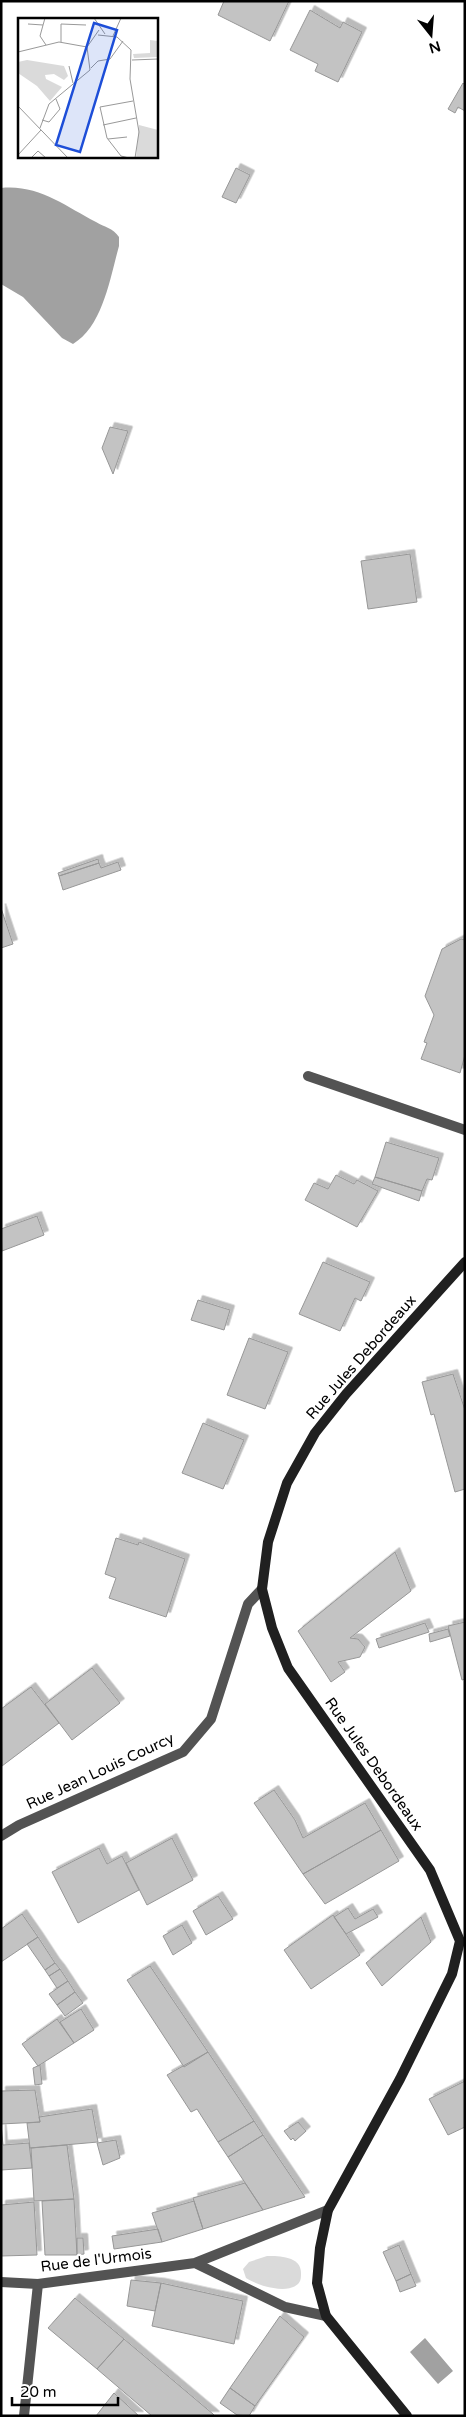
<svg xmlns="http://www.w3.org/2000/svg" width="466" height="2417" font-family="'Varela Round',sans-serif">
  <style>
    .green { fill: #dadada }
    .water { fill: #a1a1a1 }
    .building { fill: #c3c3c3; stroke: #979797; filter: url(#shadow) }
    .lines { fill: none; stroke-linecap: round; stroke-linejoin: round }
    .lane { stroke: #535353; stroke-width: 10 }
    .street { stroke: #535353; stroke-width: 10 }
    .secondary { stroke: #202020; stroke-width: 10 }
    .labels { text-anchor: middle; stroke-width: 4.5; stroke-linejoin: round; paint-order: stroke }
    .street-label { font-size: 15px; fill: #000; stroke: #fff }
    .inset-road { fill: none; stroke: #999; stroke-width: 1 }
    .view { fill: #1d4ed8; fill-opacity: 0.15; stroke: #1d4ed8; stroke-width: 2.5 }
    .inset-edge { fill: none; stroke: #000; stroke-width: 2.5 }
  </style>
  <defs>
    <filter id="shadow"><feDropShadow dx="4.5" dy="-4.5" stdDeviation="0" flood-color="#0004"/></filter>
  </defs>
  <rect width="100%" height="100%" fill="#fff"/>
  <path class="green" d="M267 2256C279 2256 301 2256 301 2273 301 2277 301 2281 298 2284 286 2295 257 2285 246 2278L243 2269 249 2262Z"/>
  <path class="water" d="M1 188C38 184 65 206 96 222 104 227 113 228 119 237V246C110 278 103 326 73 344L62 338 23 297 1 284Z
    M425 2338 453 2371 438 2384 410 2352Z"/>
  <path class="building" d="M224 1H289L270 41 218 15Z
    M310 10 340 28 343 22 362 32 338 82 315 71 318 64 290 50Z
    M463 83 465 85V111L458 107 455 113 448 109Z
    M236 168 250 175 236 203 222 197Z
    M110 427 128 431 113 474 102 448Z
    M410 554 417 602 368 609 361 561Z
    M98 859 99 863 59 876 58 873Z
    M118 862 121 870 63 890 59 876 99 863 101 868Z
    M1 908 13 944 1 948Z
    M461 939 465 940V1055L460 1073 421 1059 427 1043 424 1042 434 1015 425 996 442 949Z
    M386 1142 439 1158 432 1180 427 1179 422 1191 375 1177Z
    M336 1175 354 1184 357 1180 378 1191 357 1227 305 1200 314 1183 328 1189Z
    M375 1177 422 1191 419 1201 372 1184Z
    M37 1216 44 1235 2 1251 1 1229Z
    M323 1262 370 1282 361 1301 355 1298 340 1331 299 1314Z
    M198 1300 230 1310 224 1330 191 1320Z
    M249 1338 288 1352 265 1409 227 1395Z
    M453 1374 465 1410V1489L455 1492 434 1414 431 1415 422 1382Z
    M203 1423 244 1440 223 1489 182 1473Z
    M116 1538 138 1545 139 1542 185 1559 166 1617 109 1598 116 1578 105 1574Z
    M395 1552 411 1591 350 1638 358 1639 365 1647 360 1657 338 1662 345 1672 331 1682 298 1631Z
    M465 1622V1679L462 1680 448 1626Z
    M425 1623 429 1632 379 1648 376 1639Z
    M448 1629 450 1636 430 1642 429 1634Z
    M92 1668 120 1703 72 1740 45 1704Z
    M31 1687 59 1723 2 1766 1 1709Z
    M274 1790 295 1820 303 1838 365 1803 381 1830 303 1874 254 1803Z
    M381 1830 399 1861 325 1904 303 1874Z
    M172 1838 193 1880 147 1905 126 1863Z
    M99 1848 107 1864 122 1856 139 1890 78 1923 52 1872Z
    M218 1896 233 1919 206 1935 193 1911Z
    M348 1908 355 1919 373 1909 378 1917 346 1934 334 1917Z
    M22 1914 38 1937 1 1962V1929Z
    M333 1915 360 1955 311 1989 284 1950Z
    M421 1917 431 1942 382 1986 366 1963Z
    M182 1925 192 1943 173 1955 163 1936Z
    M38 1937 55 1963 45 1970 27 1944Z
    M55 1963 60 1969 49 1976 45 1970Z
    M150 1966 208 2052 184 2067 127 1980Z
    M60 1969 68 1981 57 1988 49 1976Z
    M68 1981 75 1992 57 2005 49 1994Z
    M75 1992 83 2003 65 2016 57 2005Z
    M81 2009 94 2030 74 2043 60 2022Z
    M57 2019 74 2043 38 2066 22 2044Z
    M208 2052 254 2121 218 2142 197 2109 191 2112 167 2075Z
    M40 2065 42 2084 35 2085 33 2068Z
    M465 2081V2127L448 2135 429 2099Z
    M35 2090 40 2122 1 2124V2091Z
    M92 2109 98 2142 30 2148 27 2123 40 2122 39 2117Z
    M254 2121 263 2135 228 2157 218 2142Z
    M298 2122 306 2131 295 2141 293 2138 291 2140 284 2131Z
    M1 2124 3 2145 29 2143 32 2168 1 2170Z
    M263 2135 305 2197 263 2210 228 2157Z
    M116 2140 120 2158 103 2165 97 2143Z
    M67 2145 74 2199 34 2201 31 2148Z
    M245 2183 263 2210 203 2229 193 2198Z
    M74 2199 77 2255H45L42 2201Z
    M194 2201 203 2229 162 2242 152 2213Z
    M34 2202 37 2255 1 2256V2205Z
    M158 2229 162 2242 114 2249 112 2236Z
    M77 2238H83L84 2254 77 2255Z
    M399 2245 411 2274 396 2281 383 2252Z
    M411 2274 416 2286 400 2292 396 2281Z
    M131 2280 161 2283 155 2311 127 2306Z
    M161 2283 243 2301 234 2344 152 2326Z
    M75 2298 124 2339 97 2369 48 2328Z
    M280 2316 304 2337 255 2406 230 2388Z
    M124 2339 213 2414 215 2416H152L97 2369Z
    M230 2388 255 2406 249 2416 237 2415 220 2403Z
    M114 2393 139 2416H96Z"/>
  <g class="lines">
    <path class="lane" d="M308 1076 465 1130"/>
    <path class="street" d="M1 1836 19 1825 183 1752 211 1719 248 1604 262 1589
      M195 2263 285 2307 326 2316
      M1 2282 38 2284 195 2263 328 2210
      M24 2416 38 2284"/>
    <path class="secondary" d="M407 2416 326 2316 317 2283 320 2248 328 2210 400 2079 452 1974 460 1941 430 1870 288 1668 272 1628 262 1589 268 1542 287 1483 315 1433 346 1394 465 1262"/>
  </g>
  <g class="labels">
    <g class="street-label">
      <text transform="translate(361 1357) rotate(-49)" y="5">Rue Jules Debordeaux</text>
      <text transform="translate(374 1764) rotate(55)" y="5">Rue Jules Debordeaux</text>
      <text transform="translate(100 1771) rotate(-25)" y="5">Rue Jean Louis Courcy</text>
      <text transform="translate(96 2260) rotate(-7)" y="5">Rue de l'Urmois</text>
    </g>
  </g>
  <g transform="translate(18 18)">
    <rect width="140" height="140" fill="#fff"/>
    <path d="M132 22 140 23V39L116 40 115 36 132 35ZM9 42 46 48 50 58 46 62 36 56 27 57 28 61 44 69 32 83 19 68 0 55V44ZM121 107 140 112V140H118Z" fill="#dadada"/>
    <path class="inset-road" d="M27 0 22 18 28 27M76 0 87 16M10 6 25 7M80 17 99 19 113 32 112 61 121 114 117 140M95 18 103 0M43 24V6L68 7M0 34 41 24 69 29M114 42 140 41M51 48 55 65M73 50 80 43 92 41 105 23M0 88 50 140M24 102 31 104 42 91 38 81M85 107 118 100M22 110 31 86 72 52 69 29 81 12M90 121 109 119M0 137 23 112M13 140 20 133 28 140M111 140 103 138 89 120 82 89 115 83"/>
    <path class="view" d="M76 5 99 12 62 134 38 127Z"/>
    <rect width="140" height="140" class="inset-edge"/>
  </g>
  <rect width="466" height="2417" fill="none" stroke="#000000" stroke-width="5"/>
  <g transform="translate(431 35) rotate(163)" stroke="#ffffff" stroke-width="4" paint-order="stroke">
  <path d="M0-4L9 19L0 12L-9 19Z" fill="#000000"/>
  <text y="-8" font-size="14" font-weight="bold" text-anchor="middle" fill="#000000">N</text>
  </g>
  <path d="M12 2397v8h106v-8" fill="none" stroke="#000000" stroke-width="2.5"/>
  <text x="20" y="2397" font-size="15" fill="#000000" stroke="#ffffff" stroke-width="4" paint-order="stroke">20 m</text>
</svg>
